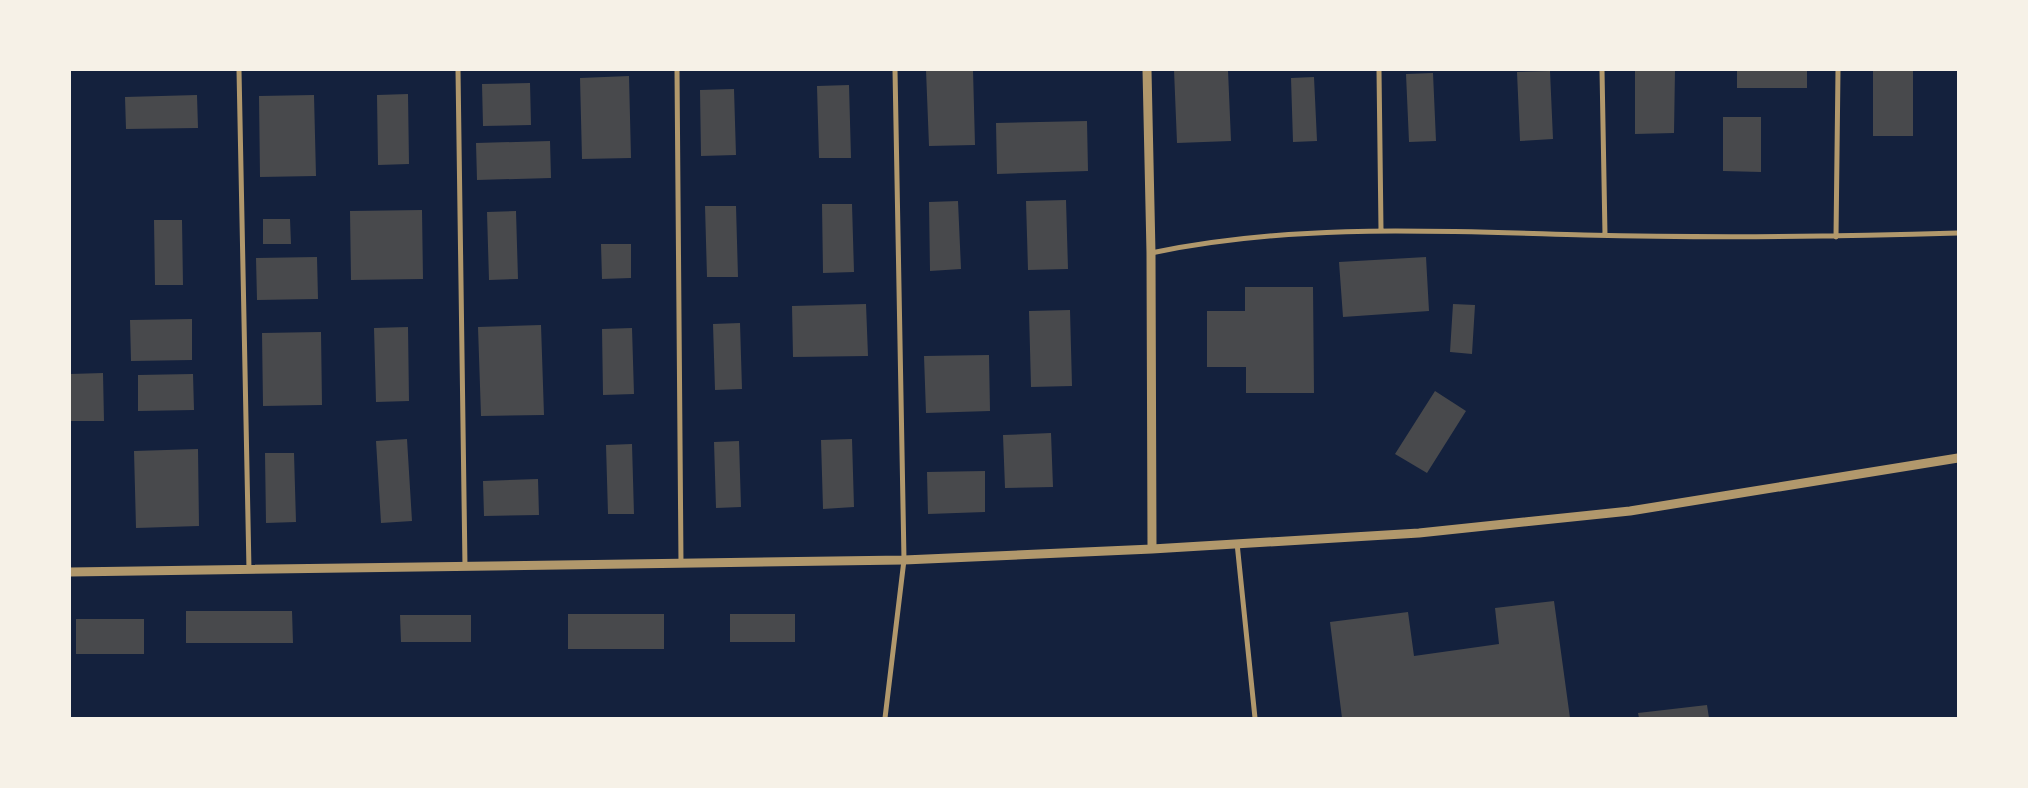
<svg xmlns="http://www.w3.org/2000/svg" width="2028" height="788" font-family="'Golos Text',sans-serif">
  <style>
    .building { fill: #48494c }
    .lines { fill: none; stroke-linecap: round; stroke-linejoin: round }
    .minor { stroke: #b1986c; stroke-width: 5 }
    .tertiary { stroke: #b1986c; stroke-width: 9 }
  </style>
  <rect width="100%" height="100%" fill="#14213d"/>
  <path class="building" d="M926 70H973L975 145 929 146Z
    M1174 70H1228L1231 141 1177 143Z
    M1635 70H1675L1674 133 1635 134Z
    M1737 70H1807V88H1737Z
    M1873 70H1913V136H1873Z
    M1550 71 1553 139 1520 141 1517 72Z
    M1433 73 1436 141 1409 142 1406 74Z
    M629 76 631 158 582 159 580 78Z
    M1314 77 1317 141 1293 142 1291 78Z
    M530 83 531 125 483 126 482 84Z
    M849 85 851 158H819L817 86Z
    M734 89 736 155 701 156 700 90Z
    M408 94 409 164 378 165 377 95Z
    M197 95 198 128 126 129 125 97Z
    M314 95 316 176 260 177 259 96Z
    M1723 117H1761V172L1723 171Z
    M1087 121 1088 171 997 174 996 123Z
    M550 141 551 178 477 180 476 143Z
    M1066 200 1068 269 1028 270 1026 201Z
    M958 201 961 269 930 271 929 202Z
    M822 204H852L854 272 823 273Z
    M705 206H736L738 277H707Z
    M422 210 423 279 351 280 350 211Z
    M516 211 518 279 489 280 487 212Z
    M263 219H290L291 244H263Z
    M154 220H182L183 285H155Z
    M601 244H631V278L602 279Z
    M317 257 318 299 257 300 256 258Z
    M1426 257 1429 311 1343 317 1339 262Z
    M1245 287H1313L1314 393H1246V367H1207V311H1245Z
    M866 304 868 356 793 357 792 306Z
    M1453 304 1475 305 1472 354 1450 352Z
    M1070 310 1072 386 1031 387 1029 311Z
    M192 319V360L131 361 130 320Z
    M740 323 742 389 715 390 713 324Z
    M541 325 544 415 481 416 478 327Z
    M408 327 409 401 376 402 374 328Z
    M632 328 634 394 603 395 602 329Z
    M321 332 322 405 263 406 262 333Z
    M989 355 990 411 926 413 924 356Z
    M103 373 104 421H70V374Z
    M193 374 194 410 138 411V375Z
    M1435 391 1466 411 1427 473 1395 454Z
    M1051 433 1053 487 1005 488 1003 435Z
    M407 439 412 521 381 523 376 441Z
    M852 439 854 507 823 509 821 440Z
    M739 441 741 507 716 508 714 442Z
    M632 444 634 514H608L606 445Z
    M198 449 199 526 136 528 134 451Z
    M265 453H294L296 522 266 523Z
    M985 471V512L928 514 927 472Z
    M538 479 539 515 484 516 483 481Z
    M1554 601 1570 718H1342L1330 622 1408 612 1414 656 1499 644 1495 608Z
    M186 611H292L293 643H186Z
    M568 614H664V649H568Z
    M730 614H795V642H730Z
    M400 615H471V642H401Z
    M76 619H144V654H76Z
    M1707 705 1709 718H1639L1638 713Z"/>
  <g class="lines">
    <path class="minor" d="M239 70 249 570
      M458 70 465 567
      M677 70 681 563
      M1379 70 1381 230
      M1602 70 1605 235
      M1836 237 1838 70
      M1151 253C1294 223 1439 231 1584 235 1709 238 1833 237 1958 233
      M1237 543 1255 718
      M885 718 904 560 895 70"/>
    <path class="tertiary" d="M1147 70 1151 253 1152 549
      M70 572 904 560 1152 549 1419 533 1630 511 1958 458"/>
  </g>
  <rect width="2028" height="788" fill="none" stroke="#f6f1e7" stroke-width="142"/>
</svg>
